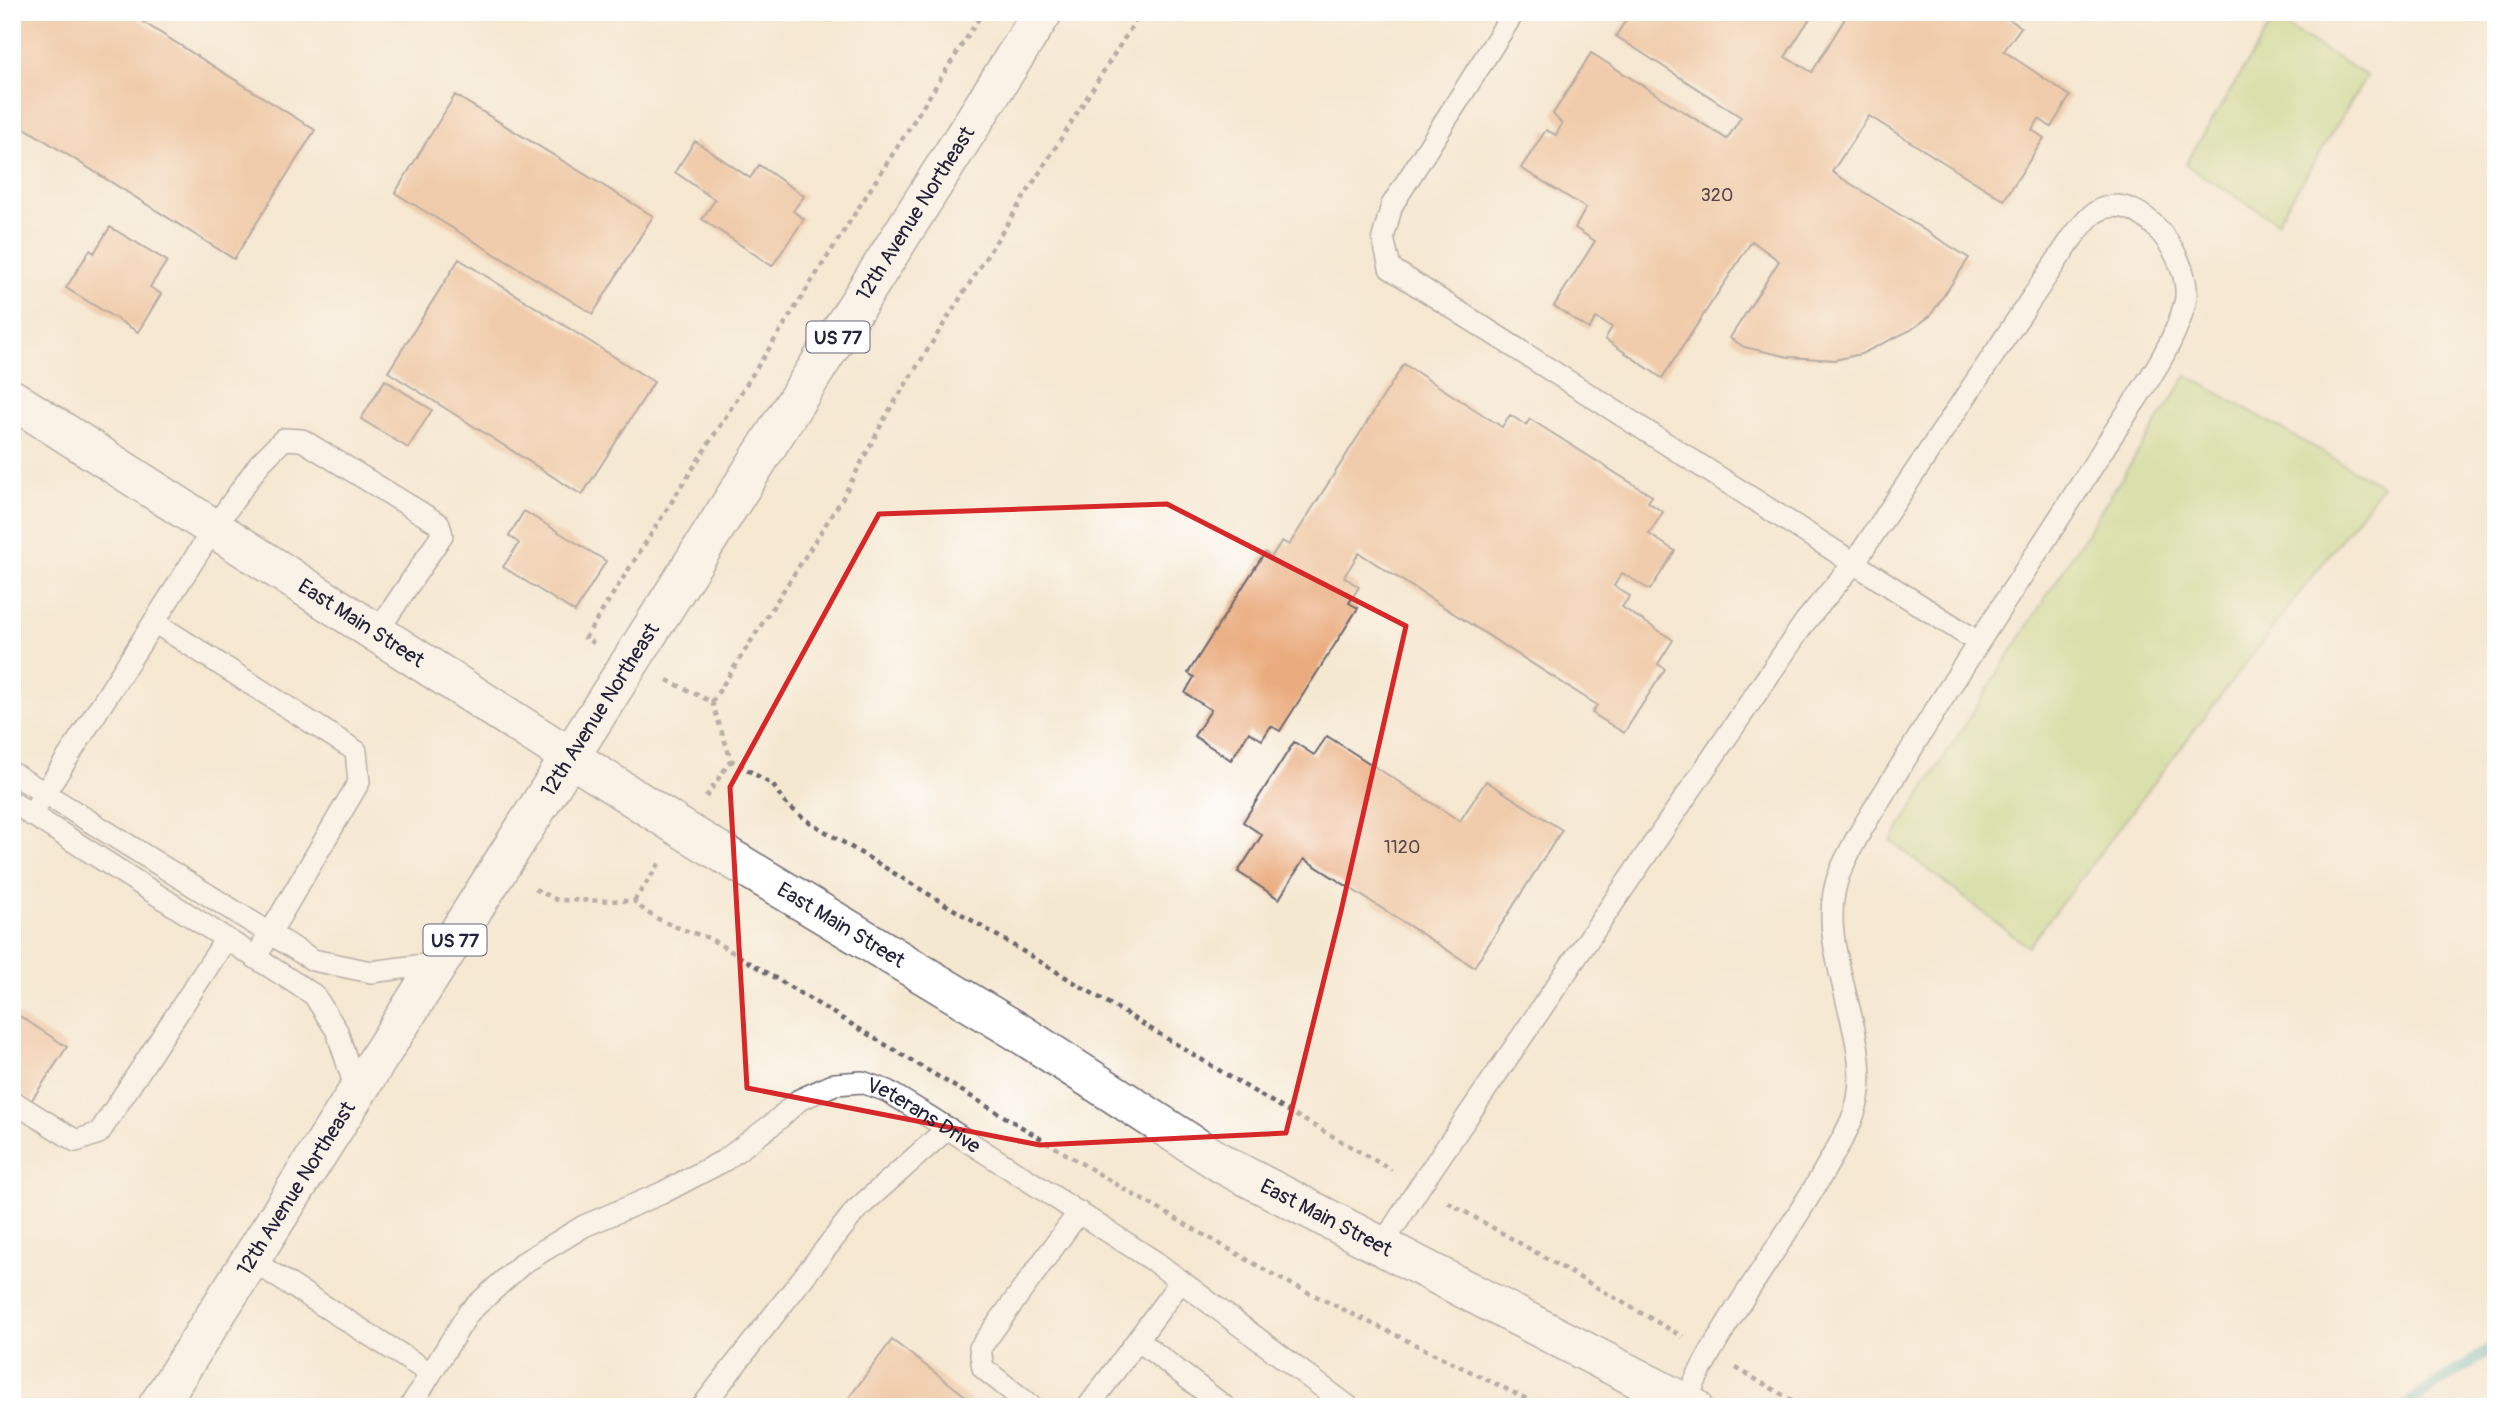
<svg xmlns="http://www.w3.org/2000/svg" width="2508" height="1419" font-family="Pangolin,sans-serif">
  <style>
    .green { fill: #b8d77e; stroke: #6d7c5c; stroke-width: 2 }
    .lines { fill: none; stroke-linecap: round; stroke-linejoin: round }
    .stream { stroke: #39abb4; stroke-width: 12 }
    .building { fill: #eaac7e }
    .lane-casing { stroke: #6c6770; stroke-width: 24 }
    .secondary-casing { stroke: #6c6770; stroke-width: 41 }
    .primary-casing { stroke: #6c6770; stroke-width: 41 }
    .path { stroke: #6c6770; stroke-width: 4.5; stroke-dasharray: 5 5; stroke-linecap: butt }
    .lane { stroke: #fff; stroke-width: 21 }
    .secondary { stroke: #fff; stroke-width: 38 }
    .primary { stroke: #fff; stroke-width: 38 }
    .marked { fill: none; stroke: #d62828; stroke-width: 5; stroke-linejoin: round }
    .labels { text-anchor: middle; stroke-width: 6; stroke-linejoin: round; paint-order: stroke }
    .number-label { font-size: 18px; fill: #54444c }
    .shield { fill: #fff; stroke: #646476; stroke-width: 2 }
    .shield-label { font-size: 19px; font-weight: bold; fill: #22223b }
    .street-label { font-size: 21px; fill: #22223b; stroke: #fff }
  </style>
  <rect width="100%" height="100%" fill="#fff"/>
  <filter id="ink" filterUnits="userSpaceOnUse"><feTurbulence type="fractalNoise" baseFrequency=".0143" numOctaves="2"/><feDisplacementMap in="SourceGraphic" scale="14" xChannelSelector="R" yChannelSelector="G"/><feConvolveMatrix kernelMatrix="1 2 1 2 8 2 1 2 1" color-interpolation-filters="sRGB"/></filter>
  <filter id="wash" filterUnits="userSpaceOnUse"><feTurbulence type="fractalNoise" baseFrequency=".00686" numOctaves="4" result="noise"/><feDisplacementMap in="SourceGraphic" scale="28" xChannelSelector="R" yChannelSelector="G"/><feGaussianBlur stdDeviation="1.57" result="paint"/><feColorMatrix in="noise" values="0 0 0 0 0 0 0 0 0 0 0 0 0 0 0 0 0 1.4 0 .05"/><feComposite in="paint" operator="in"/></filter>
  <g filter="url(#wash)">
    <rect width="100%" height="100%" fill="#f5e8d1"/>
    <path class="green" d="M2274 19 2367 76 2277 222 2185 165Z
      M2187 375 2382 486 2028 947 1891 841Z"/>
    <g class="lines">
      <path class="stream" d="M2405 1407C2433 1382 2467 1368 2496 1344"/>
    </g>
    <g id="blocks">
      <path class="building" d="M25 12H127L315 130 234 259 12 120V32Z
        M822 12H839L834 20Z
        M1631 12H1750L1762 20 1766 12H1814L1785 57 1812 72 1849 12H1998L2021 27 2004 51 2070 96 2051 127 2039 119 2032 130 2044 138 2004 200 1869 116 1832 172 1969 258 1930 316 1911 330 1861 354 1835 360 1789 357 1744 347 1730 338 1779 261 1752 241 1662 378 1605 339 1612 327 1596 318 1589 329 1554 306 1595 241 1575 228 1586 208 1521 168 1546 130 1556 135 1562 124 1553 114 1591 53 1727 139 1741 117 1616 36Z
        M455 95 653 216 593 314 395 193Z
        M695 141 750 178 759 165 804 196 793 211 804 219 772 266 702 219 715 200 675 172Z
        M110 227 167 261 150 287 161 294 138 332 66 288 90 250 94 253Z
        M459 259 654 382 582 495 388 372Z
        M1404 364 1502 427 1510 415 1526 425 1530 419 1652 496 1648 502 1663 512 1649 534 1675 551 1650 590 1622 573 1614 586 1630 596 1622 607 1673 640 1658 664 1665 669 1624 733 1592 713 1597 705 1359 553 1344 577 1359 587 1349 603 1358 608 1280 731 1271 726 1262 740 1249 732 1231 760 1194 736 1211 710 1185 693 1194 677 1188 673 1265 552 1271 557 1282 541 1289 545Z
        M385 380 432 410 408 448 361 419Z
        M524 511 606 561 575 612 503 567 519 543 509 536Z
        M1327 736 1460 821 1486 781 1562 830 1474 967 1304 859 1279 899 1238 872 1262 835 1243 822 1294 742 1314 755Z
        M12 1011 67 1047 31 1101 12 1088Z
        M892 1340 980 1407H842Z"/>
    </g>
  </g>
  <g filter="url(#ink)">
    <use href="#blocks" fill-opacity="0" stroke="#6c6770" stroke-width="2"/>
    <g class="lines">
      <g class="lane-casing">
        <g id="lane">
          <path d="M1514 12 1392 205 1383 238 1390 268 1978 642"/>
          <path d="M154 622 356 751 359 782 256 957"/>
          <path d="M12 773 313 960 371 972 440 963"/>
          <path d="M12 802 314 995 337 1031 357 1093"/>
          <path d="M31 815 214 528 260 463 284 439 302 440 439 524 442 535 377 632"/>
          <path d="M12 1101 76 1141 99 1133 226 939"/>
          <path d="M1381 1247 1420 1186 1805 622 1854 563 2072 238C2079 230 2087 217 2096 212 2140 184 2195 264 2185 303 2172 354 2132 403 2104 448 2040 550 1972 649 1909 753 1886 791 1858 830 1840 872 1811 943 1871 1026 1858 1099 1853 1125 1836 1149 1824 1171 1779 1251 1719 1323 1683 1407"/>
          <path d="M251 1260 430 1373"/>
          <path d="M1138 1340 1225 1407"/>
          <path id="s1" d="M410 1407 469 1312 523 1263 584 1226 662 1193 725 1160 774 1123 799 1100 835 1084 862 1082 887 1091 933 1119 1154 1261 1349 1407"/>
          <path d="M702 1407 856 1210 948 1128"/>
          <path d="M1032 1407 983 1368 980 1348 1079 1212"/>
          <path d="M1088 1407 1181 1281"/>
        </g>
      </g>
      <g class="secondary-casing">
        <g id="secondary">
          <path id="s2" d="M12 399 684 830 1015 1030 1224 1165 1693 1407"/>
        </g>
      </g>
      <g class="primary-casing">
        <g id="primary">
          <path id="s3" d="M157 1407 1043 12"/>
        </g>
      </g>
      <path class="path" d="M594 643 585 638 983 12
        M667 680 712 702 731 760 773 785 784 802 803 818 1260 1095 1392 1170
        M712 702 842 499 887 414 1141 12
        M706 797 731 760
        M535 889 557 900 634 901C654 922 682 929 709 938L1129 1192 1283 1280 1543 1407
        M634 901 661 861
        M1448 1202 1683 1337
        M1736 1368 1804 1407"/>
      <use href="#lane" class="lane"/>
      <use href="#secondary" class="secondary"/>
      <use href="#primary" class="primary"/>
    </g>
  </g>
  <path d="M0 0H2508V1419H0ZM1167 504 1406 626 1341 911 1286 1133 1040 1145 747 1088 730 787 879 514Z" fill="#f5e8d1" fill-opacity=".55" fill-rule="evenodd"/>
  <path class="marked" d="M1167 504 1406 626 1341 911 1286 1133 1040 1145 747 1088 730 787 879 514Z"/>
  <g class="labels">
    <g class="number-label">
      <text x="1717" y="201">320</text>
      <text x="1402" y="853">1120</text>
    </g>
    <g class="shield">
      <rect x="806.5" y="321.5" width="63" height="31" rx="5"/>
      <rect x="423.5" y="924.5" width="63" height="31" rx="5"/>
    </g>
    <g class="shield-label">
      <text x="838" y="344">US 77</text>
      <text x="455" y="947">US 77</text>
    </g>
    <g class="street-label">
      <text dy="7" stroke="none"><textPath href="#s3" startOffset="1414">12th Avenue Northeast</textPath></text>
      <text dy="7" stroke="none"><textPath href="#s2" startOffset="415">East Main Street</textPath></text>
      <text dy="7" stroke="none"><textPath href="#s3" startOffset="826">12th Avenue Northeast</textPath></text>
      <text dy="7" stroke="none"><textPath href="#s2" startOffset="982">East Main Street</textPath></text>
      <text dy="7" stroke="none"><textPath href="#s1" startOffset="644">Veterans Drive</textPath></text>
      <text dy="7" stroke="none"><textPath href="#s3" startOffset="259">12th Avenue Northeast</textPath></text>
      <text dy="7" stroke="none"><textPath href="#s2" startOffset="1549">East Main Street</textPath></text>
    </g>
  </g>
  <rect width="2508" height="1419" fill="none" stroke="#fff" stroke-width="42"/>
</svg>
